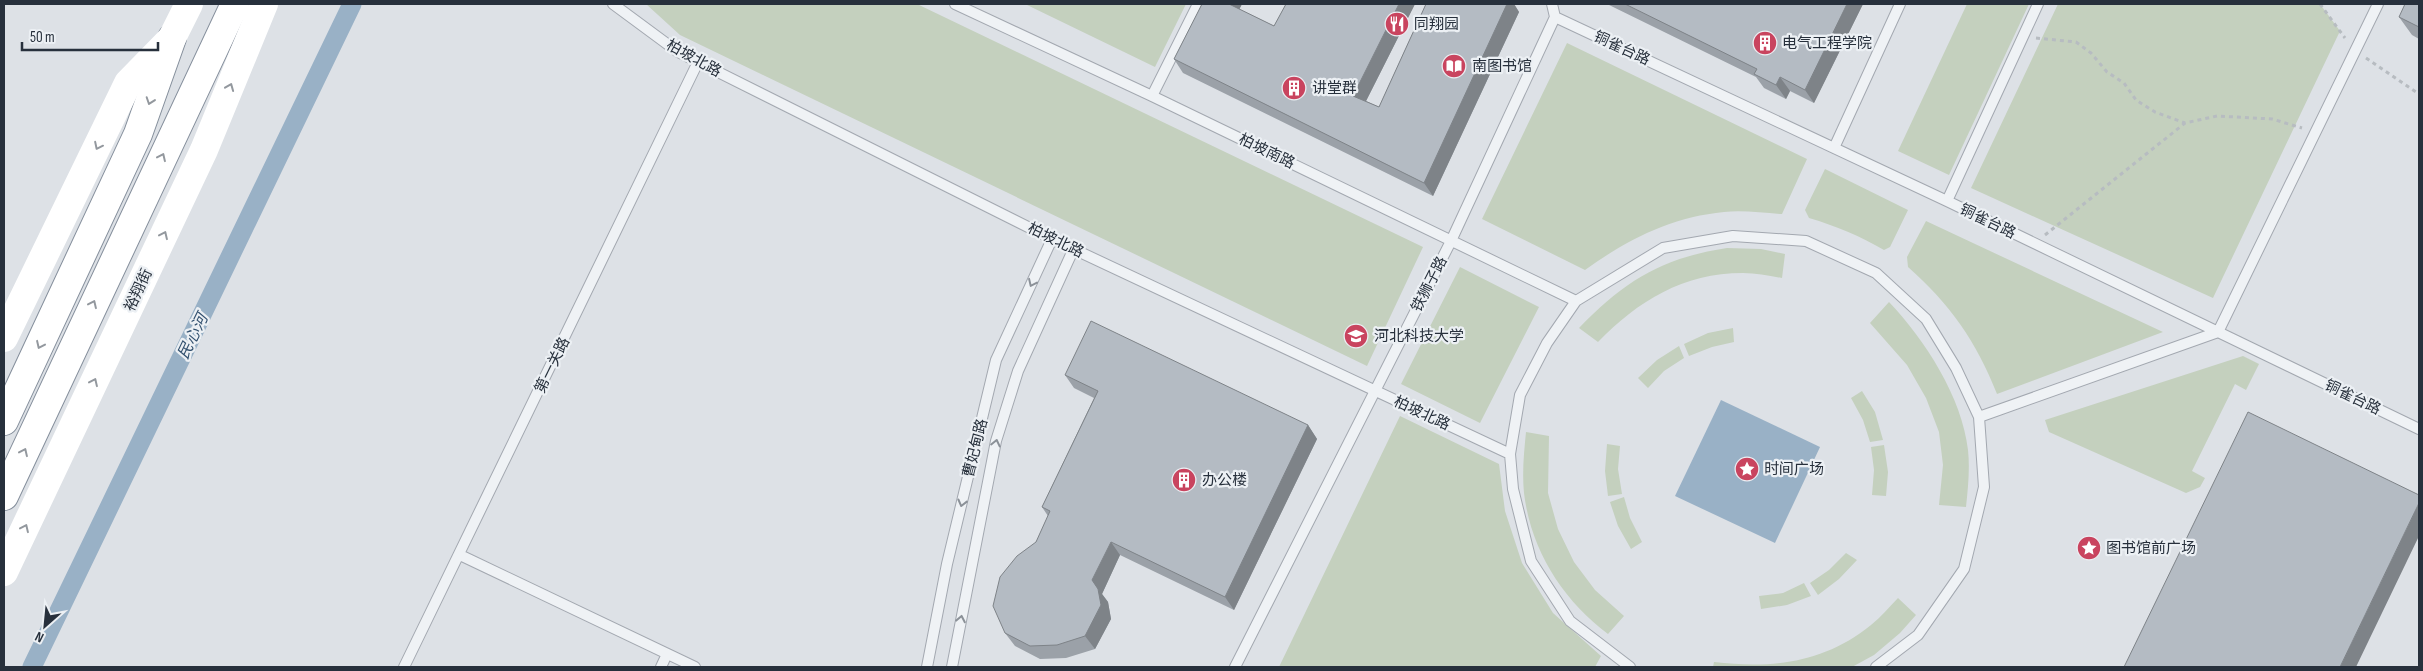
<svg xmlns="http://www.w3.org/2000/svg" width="2423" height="671" font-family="'Sofia Sans Condensed','Noto Sans SC',sans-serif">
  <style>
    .green { fill: #c4d0be }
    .water { fill: #99b1c6 }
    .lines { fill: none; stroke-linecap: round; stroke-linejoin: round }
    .canal { stroke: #99b1c6; stroke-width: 19 }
    .lane-casing { stroke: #a3a8b0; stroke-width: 12 }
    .highway-casing { stroke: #858f9c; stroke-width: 30 }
    .path { stroke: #b7bcc1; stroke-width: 3; stroke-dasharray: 4 4; stroke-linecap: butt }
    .lane { stroke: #eff2f5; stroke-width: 10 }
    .secondary { stroke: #fff; stroke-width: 28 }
    .highway { stroke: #fff; stroke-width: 28 }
    .wall { fill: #9ba1a8 }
    .shaded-wall { fill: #7e8388 }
    .building { fill: #b4bbc3; stroke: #7e8388 }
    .oneway { stroke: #93989e }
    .oneway2 { stroke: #8b9198 }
    .labels { text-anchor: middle; stroke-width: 4.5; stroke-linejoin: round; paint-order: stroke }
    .poi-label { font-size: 15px; fill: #27303c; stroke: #ecf0f4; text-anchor: start }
    .street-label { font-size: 15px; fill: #27303c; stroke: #ecf0f4 }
    .water-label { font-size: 16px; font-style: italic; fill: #33516f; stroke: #ecf0f4 }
  </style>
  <rect width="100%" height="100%" fill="#dde1e6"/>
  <path class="green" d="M646 4H917L1423 247 1367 366 680 35Z
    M1025 4H1186L1155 67Z
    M1967 4H2029L1949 175 1898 151Z
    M2058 4H2320L2340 31 2213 298 1971 188Z
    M1567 43 1807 159 1782 214C1763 213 1743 210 1724 212 1672 217 1628 239 1585 270L1482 219Z
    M1825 169 1908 210 1890 247 1884 250C1860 236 1836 226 1809 218L1805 210Z
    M1926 221 2163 332 1997 394C1976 341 1950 304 1908 267L1907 257Z
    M1727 248 1761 249 1785 254 1782 278C1769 276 1756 273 1743 273 1683 273 1638 301 1598 342L1579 328C1625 281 1661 258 1727 248Z
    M1460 267 1539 307 1480 423 1401 384Z
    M1889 302C1925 340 1962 397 1968 450 1970 469 1968 488 1966 507L1939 505 1943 465 1939 432 1926 398 1907 365 1870 323Z
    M1733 328 1734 342 1712 347 1689 356 1684 344 1708 333Z
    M1679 346 1684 358 1664 371 1648 388 1638 378 1657 360Z
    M2243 356 2259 364 2246 390 2235 384 2192 471 2205 478 2200 487 2186 493 2049 432 2045 420Z
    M1862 391 1875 412 1883 440 1870 442 1863 420 1851 398Z
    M1400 416 1499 464 1505 511 1522 563 1553 613 1601 656 1595 667H1279Z
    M1526 432 1549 436 1548 493 1558 529 1574 562 1595 590 1624 616 1608 634C1563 600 1531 551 1524 493 1522 473 1524 452 1526 432Z
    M1607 444 1620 446 1618 469 1622 494 1608 496 1605 471Z
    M1884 445 1888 472 1886 496 1872 495 1874 470 1871 447Z
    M1624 497 1630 518 1642 542 1631 549 1618 526 1610 502Z
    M1846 553 1857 560 1839 579 1818 595 1810 583 1829 570Z
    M1804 583 1811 596 1787 605 1761 609 1759 596 1783 593Z
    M1898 598 1916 615 1900 633 1874 655 1852 667H1713L1714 662C1772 669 1824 663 1871 625 1881 617 1889 607 1898 598Z"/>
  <path class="water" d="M1721 400 1820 447 1775 543 1675 496Z"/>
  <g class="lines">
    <path class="canal" d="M32 667 352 4"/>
    <g class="lane-casing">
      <path id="lane" d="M613 4 678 52 1052 239 1510 454
        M955 4 1152 96 1576 301
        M1555 17 1947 201 2419 429
        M1152 96 1198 4
        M1834 148 1900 4
        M1947 201 2038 4
        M1979 417 2218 332 2378 4
        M460 555 695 667
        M404 667 698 62
        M661 667 667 654
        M927 667 947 564 996 360 1052 239
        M952 667 996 441 1018 371 1074 248
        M1235 667 1451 241 1555 17 1552 4
        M1630 667 1570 621 1531 561 1513 489 1510 454 1520 395 1547 343 1576 301 1663 248 1733 236 1806 241 1876 273 1926 319 1956 368 1979 417 1984 487 1964 569 1918 635 1876 667"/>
    </g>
    <g class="highway-casing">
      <path id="highway" d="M4 421 138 134 172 38
        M4 496 235 4"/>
    </g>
    <path class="path" d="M2320 4 2345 38
      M2036 38 2076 42 2091 53 2107 72 2124 83 2136 100 2155 112 2185 123
      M2366 58 2419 94
      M2045 235 2185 123 2217 116 2272 119 2302 128"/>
    <use href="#lane" class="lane"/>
    <path class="secondary" d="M4 338 128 83 172 38 189 4
      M4 572 204 150 264 4"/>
    <use href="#highway" class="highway"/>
  </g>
  <path class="wall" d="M1202 4H1242L1239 9 1274 26 1286 4H1415L1366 101 1379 107 1426 4H1514L1519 12 1433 196 1183 73 1174 59Z
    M1607 4H1863L1814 103 1790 91 1786 99 1764 88 1756 77Z
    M2419 4V39L2412 35 2399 17Z
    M1065 375 1308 425 1317 439 1234 610 1120 555 1102 594 1108 602 1111 619 1095 649 1066 658 1040 659 1015 646 1005 633 1036 542 1048 516 1042 507 1094 398 1074 388Z"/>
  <path class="shaded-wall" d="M1227 4H1242L1236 16Z
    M1399 4H1415L1362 109 1353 96Z
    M1507 4H1514L1519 12 1433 196 1424 183Z
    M1847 4H1863L1814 103 1805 90Z
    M1780 77 1790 91 1786 99 1776 85Z
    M1308 425 1317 439 1234 610 1225 597Z
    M2419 503V536L2356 667H2340Z
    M1111 542 1120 555 1102 594 1108 602 1111 619 1095 649 1085 636 1092 580Z"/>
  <path class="building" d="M1202 4H1229L1274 26 1286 4H1399L1353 96 1379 107 1426 4H1507L1424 183 1174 59Z
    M1625 4H1847L1805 90 1780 77 1776 85 1754 74 1757 69Z
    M2405 4H2419V27L2399 17Z
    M1091 321 1308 425 1225 597 1111 542 1092 580 1098 589 1101 605 1085 636 1057 645 1030 646 1005 633 993 606 1000 577 1017 556 1036 542 1050 511 1042 507 1098 391 1065 375Z
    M2248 412 2419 495V503L2340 667H2124Z"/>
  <defs><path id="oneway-chevron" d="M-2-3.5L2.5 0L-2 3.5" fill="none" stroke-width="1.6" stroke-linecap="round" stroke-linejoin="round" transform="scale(1.25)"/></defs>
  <g class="oneway">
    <use href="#oneway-chevron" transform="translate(230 87) rotate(-68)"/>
    <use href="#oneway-chevron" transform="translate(150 101) rotate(109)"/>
    <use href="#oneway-chevron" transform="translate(98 146) rotate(116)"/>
    <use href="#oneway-chevron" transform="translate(162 157) rotate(-65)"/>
    <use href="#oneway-chevron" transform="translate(164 235) rotate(-65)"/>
    <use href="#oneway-chevron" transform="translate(93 304) rotate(-65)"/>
    <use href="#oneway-chevron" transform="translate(40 345) rotate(115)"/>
    <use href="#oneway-chevron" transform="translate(94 382) rotate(-65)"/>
    <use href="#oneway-chevron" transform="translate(24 452) rotate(-65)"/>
    <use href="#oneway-chevron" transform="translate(25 528) rotate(-65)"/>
  </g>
  <g class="oneway2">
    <use href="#oneway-chevron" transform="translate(1032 283) rotate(115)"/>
    <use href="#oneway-chevron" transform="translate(996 443) rotate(-77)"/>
    <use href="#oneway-chevron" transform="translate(962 503) rotate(104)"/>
    <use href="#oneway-chevron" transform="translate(961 619) rotate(-79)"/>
  </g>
  <defs>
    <g id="restaurant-disc" transform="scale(1.25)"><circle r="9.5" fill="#c9445f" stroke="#ecf0f4"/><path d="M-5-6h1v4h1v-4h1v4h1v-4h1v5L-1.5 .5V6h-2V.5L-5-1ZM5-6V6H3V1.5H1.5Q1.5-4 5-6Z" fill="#fff"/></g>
    <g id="building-disc" transform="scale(1.25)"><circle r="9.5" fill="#c9445f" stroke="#ecf0f4"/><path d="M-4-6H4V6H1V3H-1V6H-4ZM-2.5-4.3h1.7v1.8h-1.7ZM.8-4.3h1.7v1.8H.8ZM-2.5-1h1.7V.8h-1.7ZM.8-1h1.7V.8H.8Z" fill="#fff"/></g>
    <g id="library-disc" transform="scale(1.25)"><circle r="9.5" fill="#c9445f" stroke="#ecf0f4"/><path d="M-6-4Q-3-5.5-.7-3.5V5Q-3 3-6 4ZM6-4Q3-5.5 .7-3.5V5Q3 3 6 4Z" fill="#fff"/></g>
    <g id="university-disc" transform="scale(1.25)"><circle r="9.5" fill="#c9445f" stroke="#ecf0f4"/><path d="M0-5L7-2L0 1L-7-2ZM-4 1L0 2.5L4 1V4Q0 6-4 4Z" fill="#fff"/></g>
    <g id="sight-disc" transform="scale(1.25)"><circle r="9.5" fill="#c9445f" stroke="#ecf0f4"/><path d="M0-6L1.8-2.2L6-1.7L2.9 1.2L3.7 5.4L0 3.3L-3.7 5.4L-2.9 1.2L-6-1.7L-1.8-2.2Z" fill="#fff"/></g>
  </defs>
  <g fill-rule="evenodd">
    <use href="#restaurant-disc" x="1397" y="24"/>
    <use href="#building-disc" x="1765" y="43"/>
    <use href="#library-disc" x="1454" y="66"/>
    <use href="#building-disc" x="1294" y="88"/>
    <use href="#university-disc" x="1356" y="336"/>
    <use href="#sight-disc" x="1747" y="469"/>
    <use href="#building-disc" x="1184" y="480"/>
    <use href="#sight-disc" x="2089" y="548"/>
  </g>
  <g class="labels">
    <g class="poi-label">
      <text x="1414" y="29">同翔园</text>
      <text x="1782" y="48">电气工程学院</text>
      <text x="1472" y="71">南图书馆</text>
      <text x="1312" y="93">讲堂群</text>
      <text x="1374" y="341">河北科技大学</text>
      <text x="1764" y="474">时间广场</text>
      <text x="1202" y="485">办公楼</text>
      <text x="2106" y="553">图书馆前广场</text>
    </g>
    <g class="street-label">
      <text transform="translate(1622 48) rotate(25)" y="5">铜雀台路</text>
      <text transform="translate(694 58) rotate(29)" y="5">柏坡北路</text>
      <text transform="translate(1267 151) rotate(26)" y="5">柏坡南路</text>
      <text transform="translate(1988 221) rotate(26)" y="5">铜雀台路</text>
      <text transform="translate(1056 240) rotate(26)" y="5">柏坡北路</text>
      <text transform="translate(1429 284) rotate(-63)" y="5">铁狮子路</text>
      <text transform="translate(138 290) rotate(-65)" y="5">裕翔街</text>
      <text transform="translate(552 365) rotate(-64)" y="5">第一关路</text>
      <text transform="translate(2353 397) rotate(26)" y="5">铜雀台路</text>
      <text transform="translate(1422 413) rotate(25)" y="5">柏坡北路</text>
      <text transform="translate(975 448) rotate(-76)" y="5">曹妃甸路</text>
    </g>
    <g class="water-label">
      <text transform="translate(192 336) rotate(-64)" y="6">民心河</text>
    </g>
  </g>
  <rect width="2423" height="671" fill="none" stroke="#27303c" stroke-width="10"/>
  <g transform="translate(45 626) rotate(207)" stroke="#ecf0f4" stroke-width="4" paint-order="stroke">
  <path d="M0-4L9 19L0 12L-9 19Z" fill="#27303c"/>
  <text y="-8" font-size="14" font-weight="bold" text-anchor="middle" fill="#27303c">N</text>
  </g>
  <path d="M22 42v8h136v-8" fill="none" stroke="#27303c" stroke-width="2.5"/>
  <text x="30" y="42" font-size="15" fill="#27303c" stroke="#ecf0f4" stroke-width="4" paint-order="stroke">50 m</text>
</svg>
